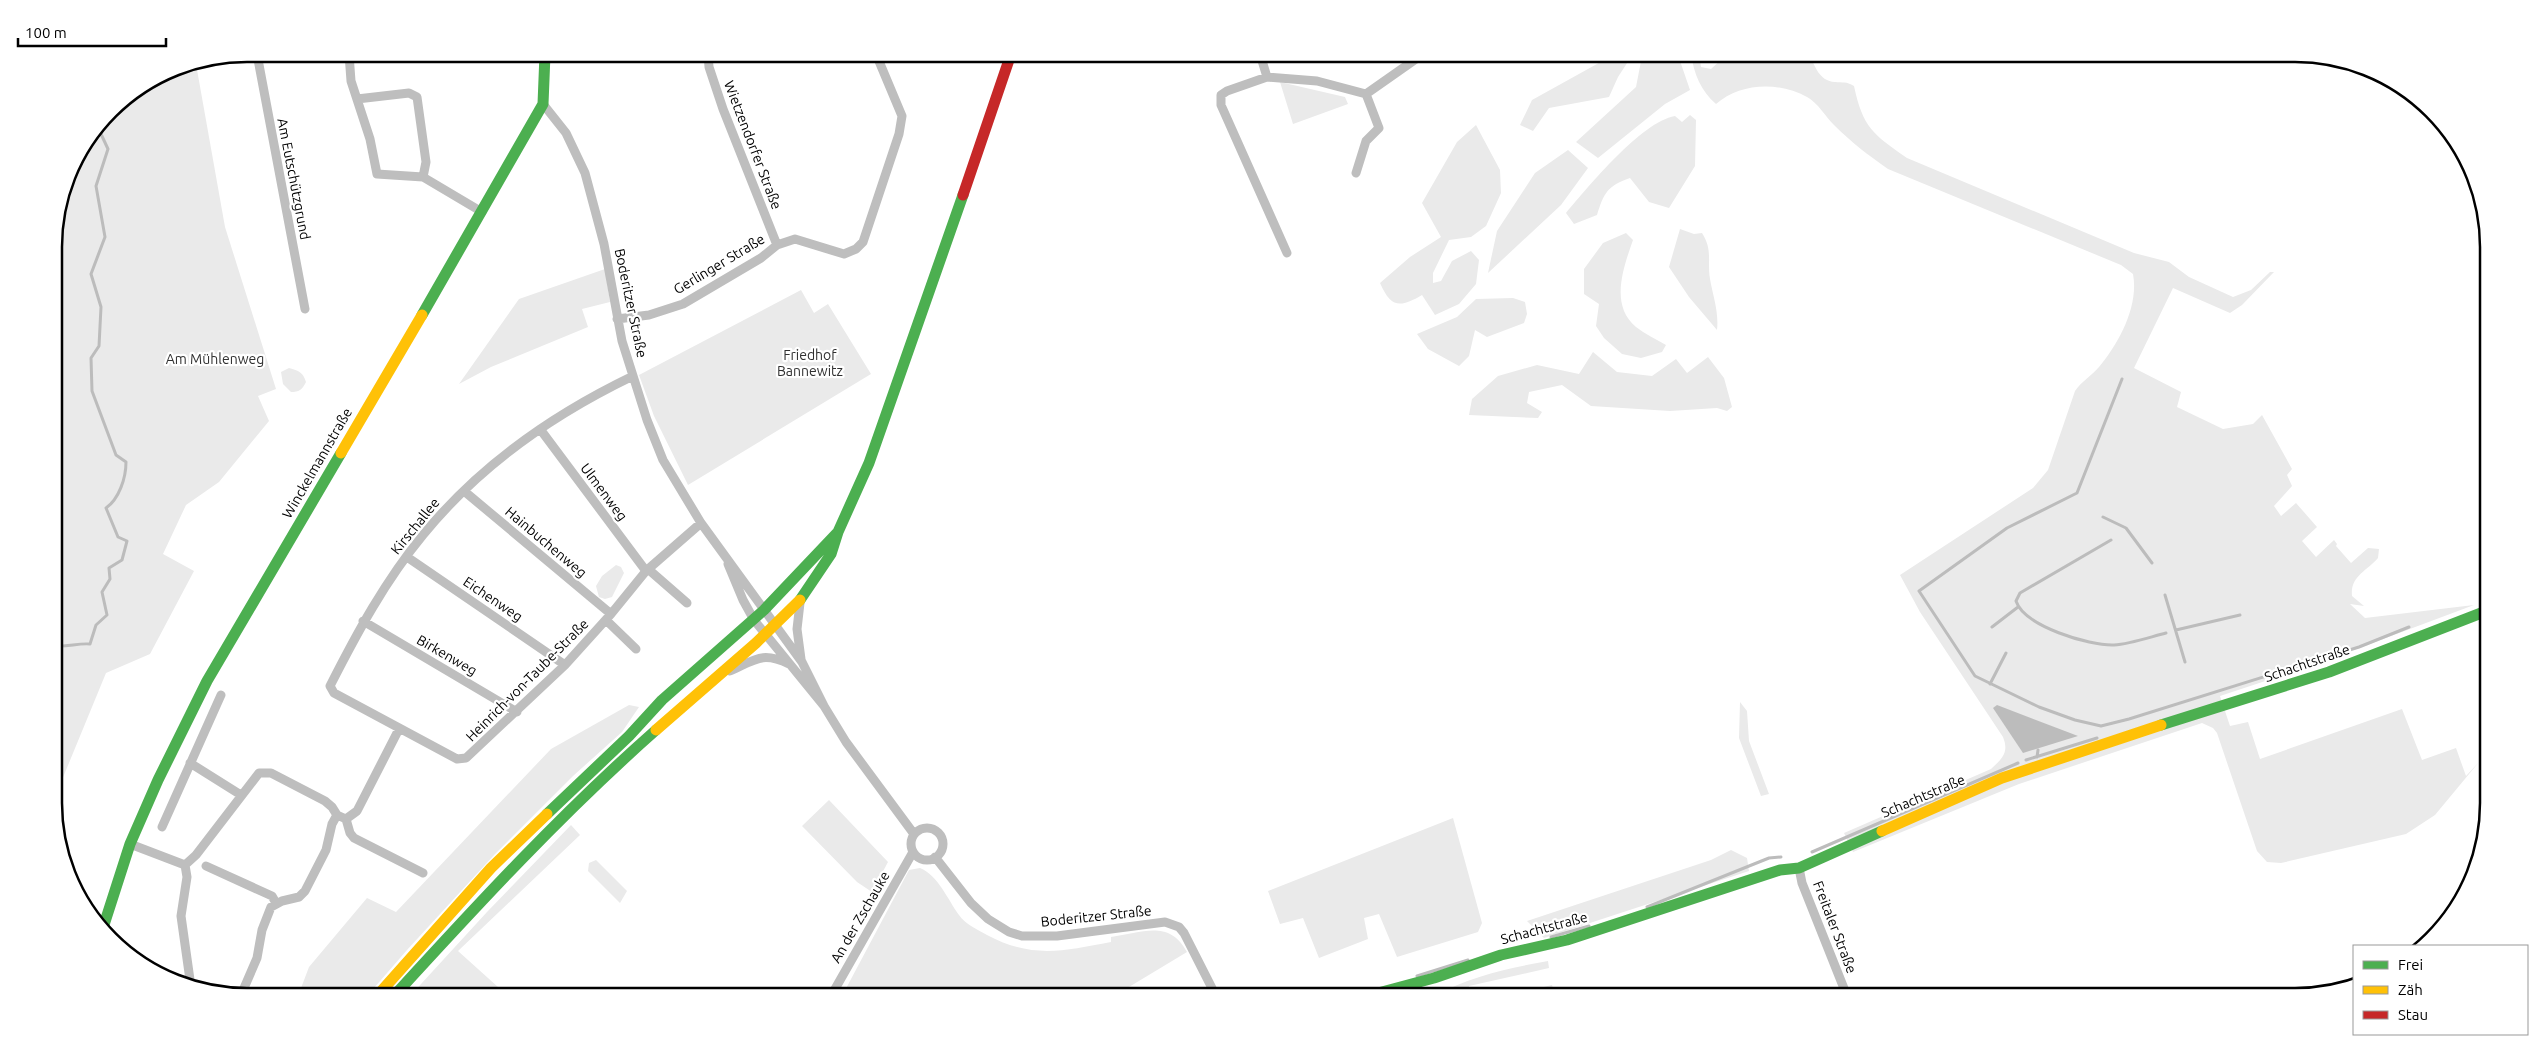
<svg xmlns="http://www.w3.org/2000/svg" width="2543" height="1050" font-family="Ubuntu,sans-serif">
  <style>
    .green { fill: #eaeaea }
    .water { fill: #bcbcbc }
    .lines { fill: none; stroke-linecap: round; stroke-linejoin: round }
    .stream { stroke: #bcbcbc; stroke-width: 3 }
    .street { stroke: #bebebe; stroke-width: 9 }
    .fast { stroke: #4caf50; stroke-width: 11 }
    .slow { stroke: #ffc107; stroke-width: 11 }
    .jam { stroke: #c62828; stroke-width: 11 }
    .labels { text-anchor: middle; stroke-width: 4.5; stroke-linejoin: round; paint-order: stroke }
    .street-label { font-size: 14px; fill: #000; stroke: #fff }
    .park-label { font-size: 14px; fill: #303030; stroke: #fff }
    .rim { fill: none; stroke: #000; stroke-width: 2.5 }
  </style>
  <rect width="100%" height="100%" fill="#fff"/>
  <path class="green" d="M1615 54H1633L1618 77 1609 97 1549 108 1533 131 1520 125 1532 100Z
    M1691 54H1699L1701 67 1711 69 1724 57 1733 61 1744 54H1809C1815 66 1819 81 1835 82 1843 83 1846 81 1854 86 1863 128 1873 134 1907 158L2134 253 2169 262 2189 277 2233 297 2251 290 2270 272H2274L2242 305 2230 313 2173 288 2134 368 2181 392 2177 407 2223 429 2253 424 2262 415 2292 469 2287 475 2292 486 2274 506 2281 516 2296 503 2317 527 2302 541 2316 557 2334 540 2337 544 2336 546 2351 563 2368 548 2379 549 2378 558C2367 571 2350 576 2352 596L2364 606 2350 604 2365 618 2474 605 2311 666 2220 696 2230 726 2248 722 2260 759 2402 709 2422 760 2456 748 2466 776 2479 762 2435 815 2406 834 2281 863 2267 862 2257 851 2217 733 2213 728 2202 723 2019 784 1853 852 1844 833 1991 769C2003 758 2009 752 2003 737L1920 612 1900 575 2033 488 2048 470 2075 391C2082 381 2091 376 2099 367 2119 343 2139 306 2133 274L2121 265 1888 169C1868 155 1851 142 1834 125 1825 116 1818 103 1807 97 1778 81 1740 83 1716 104 1701 91 1694 74 1691 54Z
    M1678 55 1690 90 1665 104 1598 158 1576 142 1636 87 1642 56Z
    M196 64 225 227 276 389 258 396 269 421 219 482 186 505 163 554 194 571 150 654 106 673 57 792 54 235 74 162 120 102 174 68Z
    M1280 82 1345 97 1348 104 1293 124Z
    M1690 115 1696 120 1695 166 1669 208 1649 202 1630 178C1607 186 1604 193 1597 215L1574 224 1566 213C1589 186 1641 122 1675 116L1682 122Z
    M1476 125 1500 170 1501 193 1486 226 1471 237 1449 240 1433 273V283L1441 281 1452 261 1471 251 1479 260 1476 284 1459 304 1435 315 1422 295C1400 308 1391 308 1380 283L1410 257 1441 237 1422 203 1457 142Z
    M1568 150 1588 168 1561 205 1488 273 1497 231 1535 173Z
    M1680 229 1694 234 1702 233C1713 250 1707 261 1710 279 1713 296 1719 312 1717 330L1689 297 1669 267Z
    M1626 233 1633 240C1624 266 1609 305 1636 327 1645 334 1656 339 1666 345L1662 352 1641 358 1622 354 1604 338 1596 326 1599 304 1584 294V269L1603 243Z
    M605 269 610 302 582 309 588 327 491 367 459 384 519 299Z
    M801 290 814 313 828 304 871 374 688 485 654 416 639 375Z
    M1513 298 1525 302 1527 314 1524 323 1487 337 1475 330 1469 356 1459 366 1428 349 1417 334 1457 317 1476 299Z
    M1593 352 1617 372 1652 376 1676 359 1687 373 1708 357 1724 378 1732 407 1727 411 1717 408 1670 411 1591 406 1562 385 1529 392 1527 403 1542 412 1538 418 1469 415 1472 399 1498 376 1537 365 1579 374Z
    M289 368C299 371 303 372 306 382 302 390 299 392 291 392L283 384 281 372Z
    M616 565 621 567 624 573 612 597 605 599 599 597 596 586 602 576Z
    M1740 702 1747 711 1749 741 1769 794 1761 796 1739 738Z
    M629 705 639 707 622 732 573 776 495 854 407 950 367 996H298L309 967 367 898 396 912 551 749Z
    M829 800 888 862 872 892 857 882 802 826Z
    M1453 818 1482 923 1478 932 1397 957 1379 914 1364 918 1368 939 1319 958 1303 918 1280 924 1268 891Z
    M571 825 580 835 458 951 508 996H427L423 993 420 996H410L487 912Z
    M1731 850 1747 858 1749 871 1544 938 1527 921 1711 860Z
    M596 860 627 891 620 903 588 871 589 863Z
    M920 868C938 875 948 900 959 915 965 924 978 930 987 935 1032 959 1063 951 1111 942V937C1142 933 1169 919 1187 952L1114 996H842L909 870Z
    M1548 961 1549 968 1469 986V996H1433C1473 976 1504 969 1548 961Z
    M1552 985 1555 996H1507Z"/>
  <path class="water" d="M1997 705 2078 736 2023 753 1993 708Z"/>
  <g class="lines">
    <path class="stream" d="M2122 379 2077 493 2007 528 1919 591 1975 676 2039 707 2075 720 2101 726 2129 719 2359 647 2409 627
      M2103 517 2126 528 2152 563
      M2111 540 2020 593 2016 601C2024 626 2089 646 2114 645 2130 644 2150 637 2166 633
      M2165 595 2185 662
      M1992 627 2018 607
      M2176 630 2240 615
      M56 646C68 647 78 643 90 644L96 625 107 615 102 592 110 579 109 568 122 560 127 541 118 537 106 508C119 499 126 478 126 462L116 455 92 391 91 358 99 346 101 307 91 274 105 237 96 186 108 149 101 134 102 125
      M57 676 59 683 57 688
      M1990 684 2006 653
      M2037 757 2038 750
      M2026 760 2097 738
      M1812 852 2018 763
      M1647 907 1769 858 1781 857
      M1551 937 1589 926
      M1417 976 1468 960"/>
    <path class="street" d="M257 54 305 309
      M335 54 359 56 404 54
      M349 54 351 81 370 139 377 174 423 177 482 212
      M708 54 709 67 723 109 777 245
      M1260 54 1267 77 1317 81 1366 94 1423 54
      M1267 77 1227 91 1221 95V105L1287 253
      M357 99 409 93 417 97 426 162 423 177
      M543 104 566 133 585 173 604 244 622 341 647 420 663 460 701 523 802 662 824 706
      M1356 173 1366 141 1379 128 1366 94
      M617 319 649 315 683 304 761 258 777 245 795 239 844 254 856 249 863 242 899 134 902 116 876 54
      M633 376C554 414 479 466 423 535 385 581 357 633 330 686L334 693 457 759 466 758 565 665 611 614 646 571 701 523
      M540 429 646 571
      M464 491 611 614
      M407 557 565 665
      M728 564 743 600 754 620 824 706 846 742 914 834
      M648 569 687 603
      M800 603 797 629 801 659
      M606 620 636 649
      M363 621 517 712
      M730 671C755 660 762 651 789 664
      M190 763 241 795
      M337 815 346 819 350 833 354 838 423 873
      M346 819 357 811 399 729
      M162 827 221 695
      M911 844a16 16 0 1 1 32 0a16 16 0 1 1-32 0Z
      M130 844 185 865
      M935 857 971 903 988 919 1009 932 1022 936H1057L1165 922 1179 927 1184 933 1216 996
      M185 865 196 855 259 773H271L325 801 332 807 337 815 332 824 326 850 305 891 299 897 282 901 271 907 262 930 257 958 241 995
      M185 865 187 877 181 916 191 987
      M206 866 272 896 276 903
      M1799 868 1802 883 1847 996
      M831 996 913 852"/>
    <path class="fast" d="M422 315 543 104 545 54
      M800 600 831 554 838 532 869 463 963 195
      M2161 725 2329 672 2489 610
      M547 814 629 736 662 700 764 610 837 533
      M102 931 130 844 158 780 207 681 341 453
      M394 996C478 904 562 813 656 730
      M1367 996 1434 978 1501 955 1567 940 1780 870 1799 868 1882 831"/>
    <path class="slow" d="M341 453 422 315
      M656 730 756 643 800 600
      M1882 831 2002 778 2161 725
      M377 996 491 868 547 814"/>
    <path class="jam" d="M963 195 1011 54"/>
  </g>
  <g class="labels">
    <g class="street-label">
      <text transform="translate(753 145) rotate(69)" y="5">Wietzendorfer Straße</text>
      <text transform="translate(294 179) rotate(79)" y="5">Am Eutschützgrund</text>
      <text transform="translate(719 264) rotate(-31)" y="5">Gerlinger Straße</text>
      <text transform="translate(631 303) rotate(78)" y="5">Boderitzer Straße</text>
      <text transform="translate(317 463) rotate(-60)" y="5">Winckelmannstraße</text>
      <text transform="translate(604 492) rotate(53)" y="5">Ulmenweg</text>
      <text transform="translate(415 526) rotate(-51)" y="5">Kirschallee</text>
      <text transform="translate(546 542) rotate(40)" y="5">Hainbuchenweg</text>
      <text transform="translate(493 599) rotate(34)" y="5">Eichenweg</text>
      <text transform="translate(447 655) rotate(30)" y="5">Birkenweg</text>
      <text transform="translate(2307 663) rotate(-19)" y="5">Schachtstraße</text>
      <text transform="translate(527 680) rotate(-45)" y="5">Heinrich-von-Taube-Straße</text>
      <text transform="translate(1923 796) rotate(-23)" y="5">Schachtstraße</text>
      <text transform="translate(1096 916) rotate(-6)" y="5">Boderitzer Straße</text>
      <text transform="translate(860 917) rotate(-60)" y="5">An der Zschauke</text>
      <text transform="translate(1835 927) rotate(69)" y="5">Freitaler Straße</text>
      <text transform="translate(1544 928) rotate(-15)" y="5">Schachtstraße</text>
    </g>
    <g class="park-label">
      <text x="810" y="360">Friedhof<tspan x="810" dy="16">Bannewitz</tspan></text>
      <text x="215" y="364">Am Mühlenweg</text>
    </g>
  </g>
  <path d="M0 0H2543V1050H0ZM247 62H2295A185 185 0 0 1 2480 247V803A185 185 0 0 1 2295 988H247A185 185 0 0 1 62 803V247A185 185 0 0 1 247 62Z" fill="#fff" fill-rule="evenodd"/>
  <path class="rim" d="M247 62H2295A185 185 0 0 1 2480 247V803A185 185 0 0 1 2295 988H247A185 185 0 0 1 62 803V247A185 185 0 0 1 247 62Z"/>
  <rect x="2353" y="945" width="175" height="90" fill="#ffffff" stroke="#999999"/>
  <rect x="2363" y="961" width="25" height="8" fill="#4caf50" stroke="#999999"/>
  <text x="2398" y="970" font-size="15" fill="#000000">Frei</text>
  <rect x="2363" y="986" width="25" height="8" fill="#ffc107" stroke="#999999"/>
  <text x="2398" y="995" font-size="15" fill="#000000">Zäh</text>
  <rect x="2363" y="1011" width="25" height="8" fill="#c62828" stroke="#999999"/>
  <text x="2398" y="1020" font-size="15" fill="#000000">Stau</text>
  <path d="M18 38v8h148v-8" fill="none" stroke="#000000" stroke-width="2.5"/>
  <text x="25" y="38" font-size="15" fill="#000000" stroke="#ffffff" stroke-width="4" paint-order="stroke">100 m</text>
</svg>
